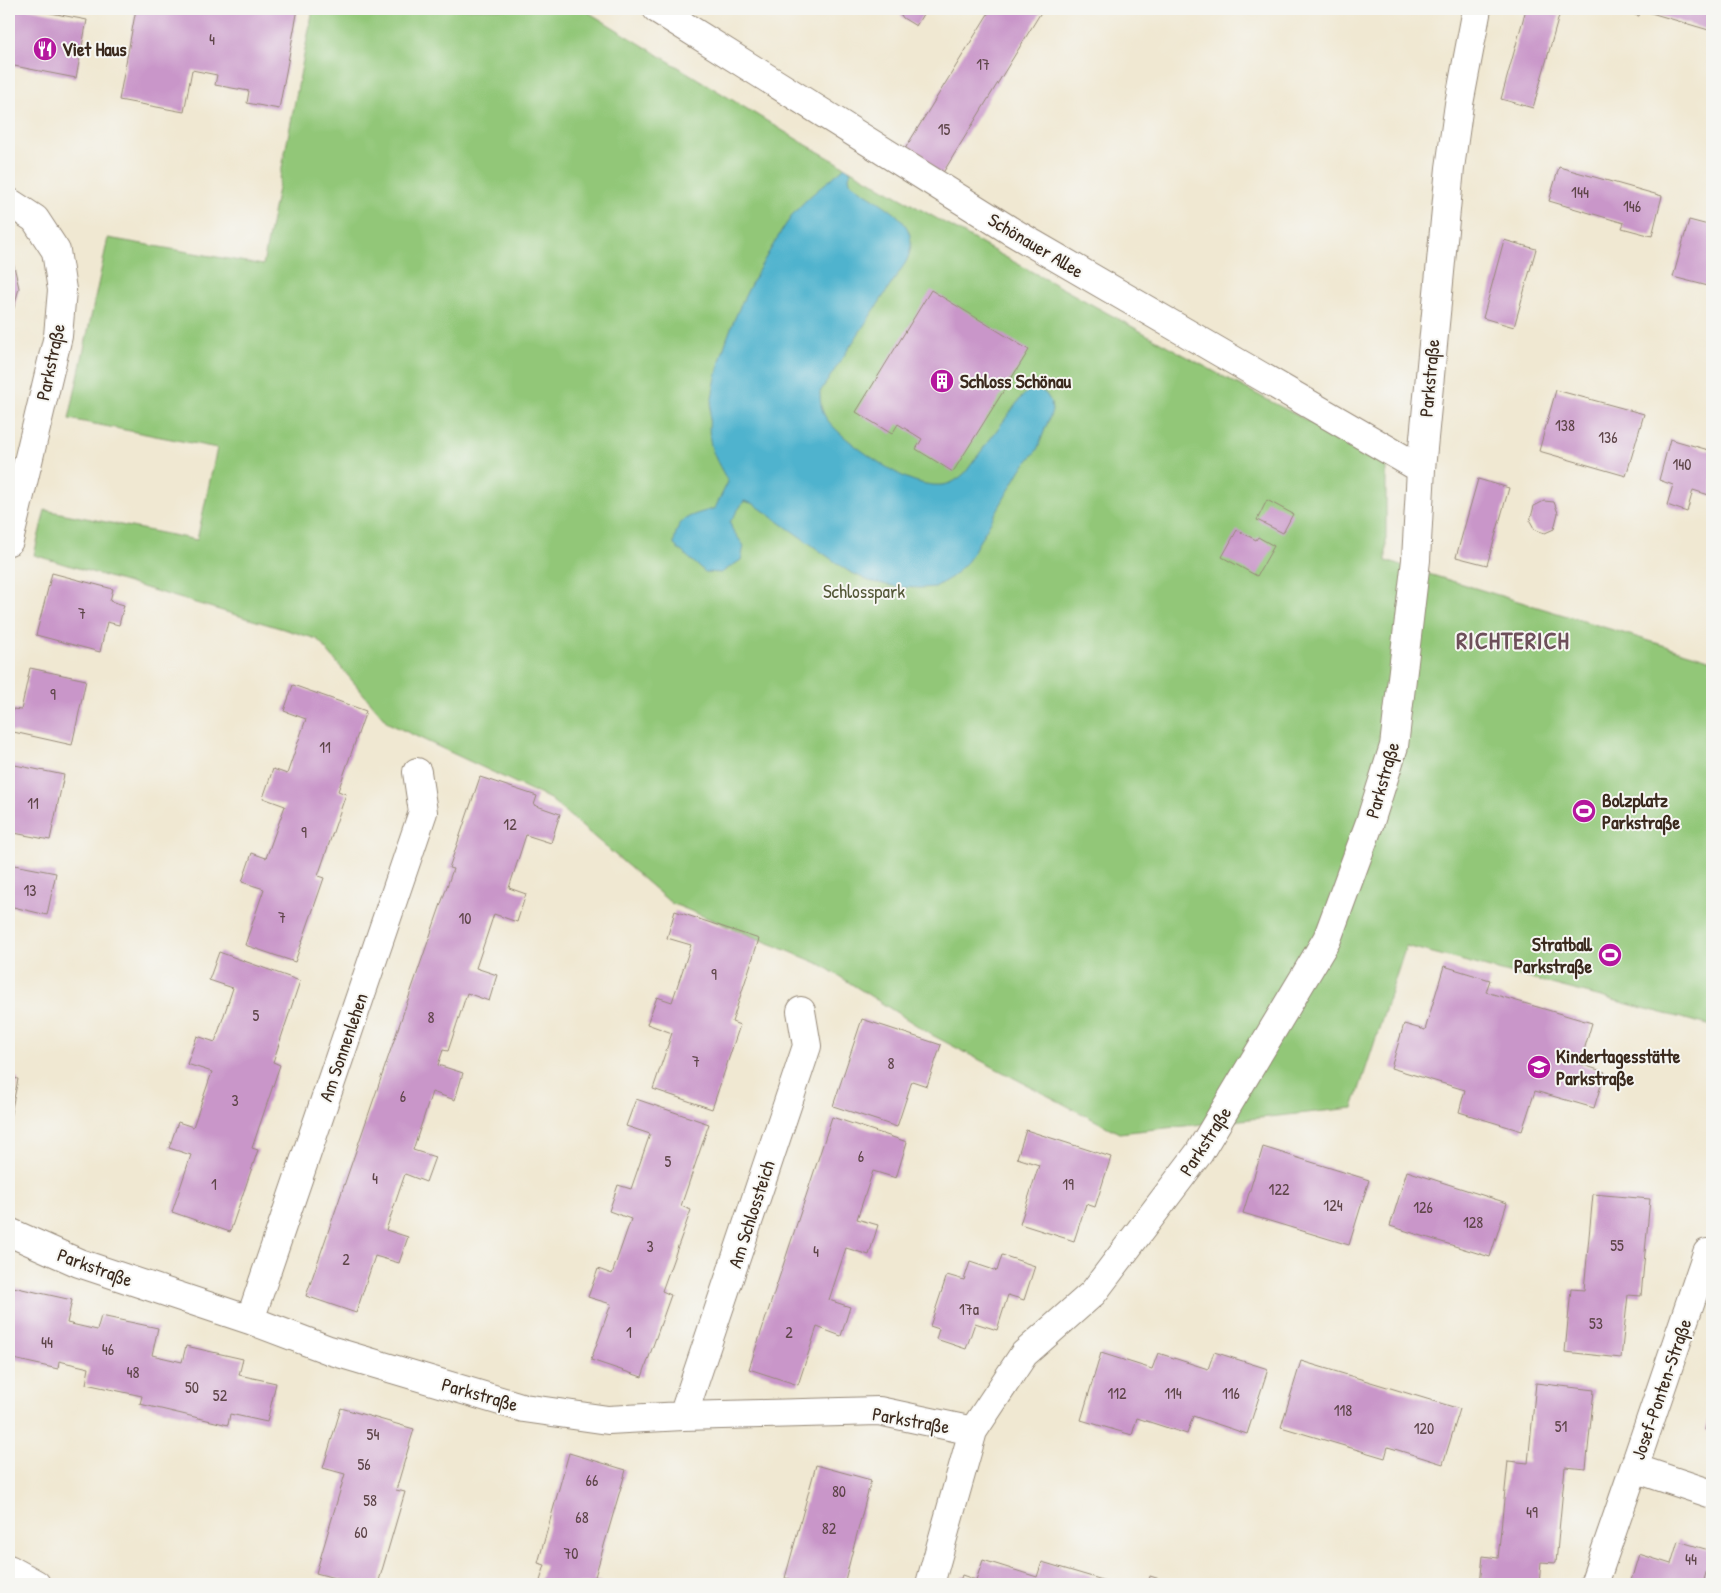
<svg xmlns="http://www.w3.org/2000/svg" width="1721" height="1593" font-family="'Patrick Hand',sans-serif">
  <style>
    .green { fill: #92c778; stroke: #66784b }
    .water { fill: #4fb3ce; stroke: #456e76 }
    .building { fill: #c996c9 }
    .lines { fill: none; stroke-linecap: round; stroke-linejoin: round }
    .minor-casing { stroke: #968978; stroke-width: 30 }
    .minor { stroke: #fff; stroke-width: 28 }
    .labels { text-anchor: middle; stroke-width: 4; stroke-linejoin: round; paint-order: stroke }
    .number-label { font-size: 16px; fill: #5e4549 }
    .poi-label { font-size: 19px; font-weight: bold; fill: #3b2a1e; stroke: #f6f6f2; text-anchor: start }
    .street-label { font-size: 19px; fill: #3b2a1e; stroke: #f6f6f2 }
    .park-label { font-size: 19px; fill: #555939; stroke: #f6f6f2 }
    .district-label { font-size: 24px; font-weight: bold; letter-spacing: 1px; fill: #6d505a; stroke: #f6f6f2 }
  </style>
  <rect width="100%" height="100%" fill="#f6f6f2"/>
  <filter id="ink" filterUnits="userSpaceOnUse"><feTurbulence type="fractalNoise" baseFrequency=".02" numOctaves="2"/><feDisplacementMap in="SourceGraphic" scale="10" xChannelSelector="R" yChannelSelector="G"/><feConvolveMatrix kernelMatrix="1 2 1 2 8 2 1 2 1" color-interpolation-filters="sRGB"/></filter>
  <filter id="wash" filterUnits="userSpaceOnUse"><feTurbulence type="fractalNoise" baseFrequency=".0096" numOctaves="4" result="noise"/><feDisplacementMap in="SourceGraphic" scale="20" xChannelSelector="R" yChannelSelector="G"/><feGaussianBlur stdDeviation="1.12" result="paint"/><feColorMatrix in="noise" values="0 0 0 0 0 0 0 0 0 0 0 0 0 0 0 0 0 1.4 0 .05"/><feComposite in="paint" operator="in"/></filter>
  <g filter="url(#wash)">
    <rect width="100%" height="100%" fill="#f0e8d2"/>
    <path class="green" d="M313 9H583L803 143 996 252 1226 378 1386 462V561L1712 660V1026L1406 946 1353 1108 1119 1133 932 1035 820 964 671 903 550 799 388 723 317 639 34 555 45 510 197 540 217 448 69 419 108 238 263 265Z"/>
    <path class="water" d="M845 167 851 171 849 177 850 182C876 204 927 219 906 262L820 392C820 402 821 410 826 418 839 437 887 470 909 479 919 483 931 486 942 485 952 484 958 479 965 473L1020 399 1029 390 1038 388 1046 394 1051 402 1052 411 1037 450 1021 469 968 561 952 577 935 587 920 588 897 587 869 581 848 571 754 504 744 501 730 522 732 529 744 546 741 560 721 573 705 572 674 545C676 515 690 517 715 508L728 482C721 468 712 455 710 440 708 427 710 412 712 399 720 348 737 308 762 264 772 247 782 229 794 213 809 195 828 182 845 167Z"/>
    <g id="blocks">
      <path class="building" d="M9 9H30L87 20 76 78 9 65Z
        M136 9H298L279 109 247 103 249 91 215 85 217 75 192 70 184 112 119 100Z
        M897 9H926L916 26 903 18Z
        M991 9H1043L941 176 903 152Z
        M1526 9H1534L1559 16 1533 108 1501 99Z
        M1614 9H1712V31L1641 10 1639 16Z
        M1559 167 1662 196 1652 236 1622 228 1624 223 1549 201Z
        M1689 220 1712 226V287L1673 277Z
        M1504 240 1536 249 1514 327 1483 318Z
        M9 257 14 266 19 288 9 327Z
        M931 290 1029 350 953 472 916 449 922 439 898 424 892 434 856 412Z
        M1556 390 1644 414 1626 476 1539 451Z
        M1670 439 1712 451V496L1693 490 1687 512 1667 505 1673 485 1659 480Z
        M1478 479 1509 488 1487 565 1456 557Z
        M1267 500 1293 514 1283 533 1257 520Z
        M1544 501 1554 502 1558 513 1554 529 1545 533 1535 530 1530 521 1534 506Z
        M1237 530 1256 540 1258 537 1274 546 1257 576 1222 557Z
        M52 573 113 589 110 601 124 605 119 625 107 622 100 652 36 635Z
        M30 668 86 680 72 745 9 731 13 709 21 710Z
        M293 685 366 711 338 791 346 794 318 876 324 878 295 962 245 945 264 889 242 882 252 853 266 858 285 806 263 798 273 769 287 774 306 719 284 711Z
        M10 764 64 775 50 840 9 832Z
        M480 777 537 796 534 805 560 814 551 843 526 835 509 888 526 894 517 922 494 914 476 968 497 975 489 1001 467 993 448 1051 443 1050 438 1065 463 1073 455 1100 432 1092 413 1150 435 1157 426 1182 405 1174 386 1230 408 1237 399 1263 375 1256 356 1313 306 1296 453 869 449 868Z
        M9 864 56 873 47 915 9 906Z
        M675 911 759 939 732 1022 740 1025 712 1109 653 1089 672 1033 647 1024 657 997 672 1002 691 945 667 938Z
        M219 952 300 981 273 1062 280 1065 252 1148 258 1150 230 1232 172 1212 191 1155 169 1148 178 1122 193 1127 212 1072 187 1064 197 1036 215 1042 233 988 209 980Z
        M1444 966 1490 980 1486 992 1592 1023 1580 1064 1605 1072 1594 1108 1535 1091 1522 1131 1459 1112 1465 1090 1391 1068 1404 1024 1425 1030Z
        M862 1019 941 1045 927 1086 912 1081 897 1127 833 1106Z
        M9 1077 18 1079 10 1118H9Z
        M636 1099 709 1124 681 1206 691 1210 662 1291 671 1295 642 1377 591 1360 611 1304 588 1297 598 1269 612 1274 631 1219 609 1211 618 1185 631 1189 650 1134 626 1126Z
        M832 1117 907 1142 896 1178 873 1171 857 1219 878 1225 869 1255 846 1248 829 1300 850 1307 841 1336 817 1327 798 1385 749 1369Z
        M1026 1130 1111 1157 1095 1207 1086 1204 1074 1241 1020 1224 1039 1165 1017 1158Z
        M1263 1147 1369 1180 1349 1245 1243 1213Z
        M1407 1171 1507 1203 1490 1257 1390 1226Z
        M1593 1194 1650 1199 1641 1296 1628 1295 1621 1358 1565 1352 1571 1289 1584 1290Z
        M1002 1255 1035 1266 1024 1300 1008 1295 997 1330 975 1323 966 1349 936 1339 939 1329 930 1326 947 1275 964 1280 970 1262 997 1271Z
        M13 1287 72 1300 67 1323 97 1330 101 1316 158 1328 152 1355 182 1362 186 1346 243 1359 239 1375 276 1383 267 1422 230 1414 228 1425 140 1404 142 1396 86 1384 89 1368 59 1361 58 1369 9 1358V1296L11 1297Z
        M1214 1352 1268 1369 1247 1434 1193 1416 1187 1434 1137 1418 1132 1435 1081 1420 1101 1353 1152 1369 1158 1353 1208 1369Z
        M1301 1361 1460 1409 1443 1464 1388 1447 1385 1458 1281 1427Z
        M1536 1383 1594 1390 1586 1469 1565 1467 1556 1563 1541 1562 1539 1584H1480L1483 1556 1498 1558 1508 1461 1528 1463Z
        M1712 1404V1432L1705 1430Z
        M341 1408 414 1429 396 1490 405 1492 378 1584H357L316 1573 345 1474 323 1468Z
        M569 1453 626 1470 594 1580 601 1582V1584H539L545 1565 538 1563Z
        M816 1465 871 1480 844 1584H789L790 1579 785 1578Z
        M1678 1541 1712 1551 1703 1584H1630L1639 1554 1671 1564Z
        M983 1560 1037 1577 1042 1562 1116 1584H959L962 1575 976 1580Z
        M1150 1576 1176 1584H1148Z"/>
    </g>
  </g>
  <g filter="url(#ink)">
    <use href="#blocks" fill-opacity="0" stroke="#968978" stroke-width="1"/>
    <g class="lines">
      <g class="minor-casing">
        <path id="minor" d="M657 9 1011 231 1421 469
          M9 202 35 219 56 251 62 290 58 336 9 541
          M9 1232 79 1263 250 1320 329 1350 524 1408 608 1420 683 1416 879 1411 973 1431
          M1707 1253 1634 1468 1712 1494
          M250 1320 423 812 417 772
          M683 1416 807 1046 801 1011
          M9 1569 36 1584
          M930 1584 973 1431 1024 1354 1093 1293 1199 1153 1327 939 1370 822 1394 746 1416 560 1421 469 1450 168 1459 104 1477 9
          M1594 1584 1634 1468"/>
      </g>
      <use href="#minor" class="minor"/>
    </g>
  </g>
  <defs>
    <g id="restaurant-disc" transform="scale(1.25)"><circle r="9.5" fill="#b5179e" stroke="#f6f6f2"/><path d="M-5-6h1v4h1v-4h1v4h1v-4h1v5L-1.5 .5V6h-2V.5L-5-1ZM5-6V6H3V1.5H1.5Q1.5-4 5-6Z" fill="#fff"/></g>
    <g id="building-disc" transform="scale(1.25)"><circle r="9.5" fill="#b5179e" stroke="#f6f6f2"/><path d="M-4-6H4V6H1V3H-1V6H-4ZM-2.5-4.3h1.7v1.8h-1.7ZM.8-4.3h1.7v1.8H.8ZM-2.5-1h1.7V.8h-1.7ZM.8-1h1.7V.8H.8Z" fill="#fff"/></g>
    <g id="stadium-disc" transform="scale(1.25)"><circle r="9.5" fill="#b5179e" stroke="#f6f6f2"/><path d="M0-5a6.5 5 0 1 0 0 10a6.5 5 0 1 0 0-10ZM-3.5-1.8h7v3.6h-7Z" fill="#fff"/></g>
    <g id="school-disc" transform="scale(1.25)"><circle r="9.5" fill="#b5179e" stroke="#f6f6f2"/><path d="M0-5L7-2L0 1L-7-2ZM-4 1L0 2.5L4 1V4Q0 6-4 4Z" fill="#fff"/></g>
  </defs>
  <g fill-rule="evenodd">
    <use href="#restaurant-disc" x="45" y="49"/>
    <use href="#building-disc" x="942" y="381"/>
    <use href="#stadium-disc" x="1584" y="811"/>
    <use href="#stadium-disc" x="1610" y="955"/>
    <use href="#school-disc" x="1539" y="1067"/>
  </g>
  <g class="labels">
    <g class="number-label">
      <text x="212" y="45">4</text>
      <text x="983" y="70">17</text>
      <text x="944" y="135">15</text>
      <text x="1580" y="198">144</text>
      <text x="1632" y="212">146</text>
      <text x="1565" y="431">138</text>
      <text x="1608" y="443">136</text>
      <text x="1682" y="470">140</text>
      <text x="82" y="619">7</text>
      <text x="53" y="700">9</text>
      <text x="325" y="753">11</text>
      <text x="33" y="809">11</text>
      <text x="510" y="830">12</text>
      <text x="304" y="838">9</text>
      <text x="30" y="896">13</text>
      <text x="282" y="923">7</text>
      <text x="465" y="924">10</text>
      <text x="714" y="980">9</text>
      <text x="256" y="1021">5</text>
      <text x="431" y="1023">8</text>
      <text x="696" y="1067">7</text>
      <text x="891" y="1069">8</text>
      <text x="403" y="1102">6</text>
      <text x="235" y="1106">3</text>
      <text x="861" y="1162">6</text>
      <text x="668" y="1167">5</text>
      <text x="375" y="1184">4</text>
      <text x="214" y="1190">1</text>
      <text x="1068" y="1190">19</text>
      <text x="1279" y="1195">122</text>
      <text x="1333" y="1211">124</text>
      <text x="1423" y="1213">126</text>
      <text x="1473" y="1228">128</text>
      <text x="1617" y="1251">55</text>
      <text x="650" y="1252">3</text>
      <text x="816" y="1257">4</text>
      <text x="346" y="1265">2</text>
      <text x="969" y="1315">17a</text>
      <text x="1596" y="1329">53</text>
      <text x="629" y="1338">1</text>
      <text x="789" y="1338">2</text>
      <text x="47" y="1348">44</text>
      <text x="108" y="1355">46</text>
      <text x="133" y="1378">48</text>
      <text x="192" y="1393">50</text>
      <text x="1117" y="1399">112</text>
      <text x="1173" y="1399">114</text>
      <text x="1231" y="1399">116</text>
      <text x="220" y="1401">52</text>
      <text x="1343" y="1416">118</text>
      <text x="1561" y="1432">51</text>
      <text x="1424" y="1434">120</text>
      <text x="373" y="1440">54</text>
      <text x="364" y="1470">56</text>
      <text x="592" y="1486">66</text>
      <text x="839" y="1497">80</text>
      <text x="370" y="1506">58</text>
      <text x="1532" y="1518">49</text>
      <text x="582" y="1523">68</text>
      <text x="829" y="1534">82</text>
      <text x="361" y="1538">60</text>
      <text x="571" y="1559">70</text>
      <text x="1691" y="1565">44</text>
    </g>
    <g class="poi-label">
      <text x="62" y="56">Viet Haus</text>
      <text x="960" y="388">Schloss Schönau</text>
      <text x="1602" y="807">Bolzplatz<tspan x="1602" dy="22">Parkstraße</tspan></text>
      <text x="1592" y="951" text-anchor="end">Stratball<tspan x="1592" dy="22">Parkstraße</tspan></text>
      <text x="1556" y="1063">Kindertagesstätte<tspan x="1556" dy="22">Parkstraße</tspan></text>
    </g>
    <g class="street-label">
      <text transform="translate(1036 245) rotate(31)" y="7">Schönauer Allee</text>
      <text transform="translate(50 362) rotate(-78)" y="7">Parkstraße</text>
      <text transform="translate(1429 378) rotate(-85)" y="7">Parkstraße</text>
      <text transform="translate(1382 780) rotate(-74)" y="7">Parkstraße</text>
      <text transform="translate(343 1047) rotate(-71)" y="7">Am Sonnenlehen</text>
      <text transform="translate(1205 1141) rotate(-57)" y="7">Parkstraße</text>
      <text transform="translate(751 1214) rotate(-72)" y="7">Am Schlossteich</text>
      <text transform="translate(95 1267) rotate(20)" y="7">Parkstraße</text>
      <text transform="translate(1661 1389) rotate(-71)" y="7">Josef-Ponten-Straße</text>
      <text transform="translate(480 1394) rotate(16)" y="7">Parkstraße</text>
      <text transform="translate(911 1420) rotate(10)" y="7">Parkstraße</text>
    </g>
    <g class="park-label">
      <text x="864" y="598">Schlosspark</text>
    </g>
    <g class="district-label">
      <text x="1513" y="649">RICHTERICH</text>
    </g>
  </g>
  <rect width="1721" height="1593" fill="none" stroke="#f6f6f2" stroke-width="30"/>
</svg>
